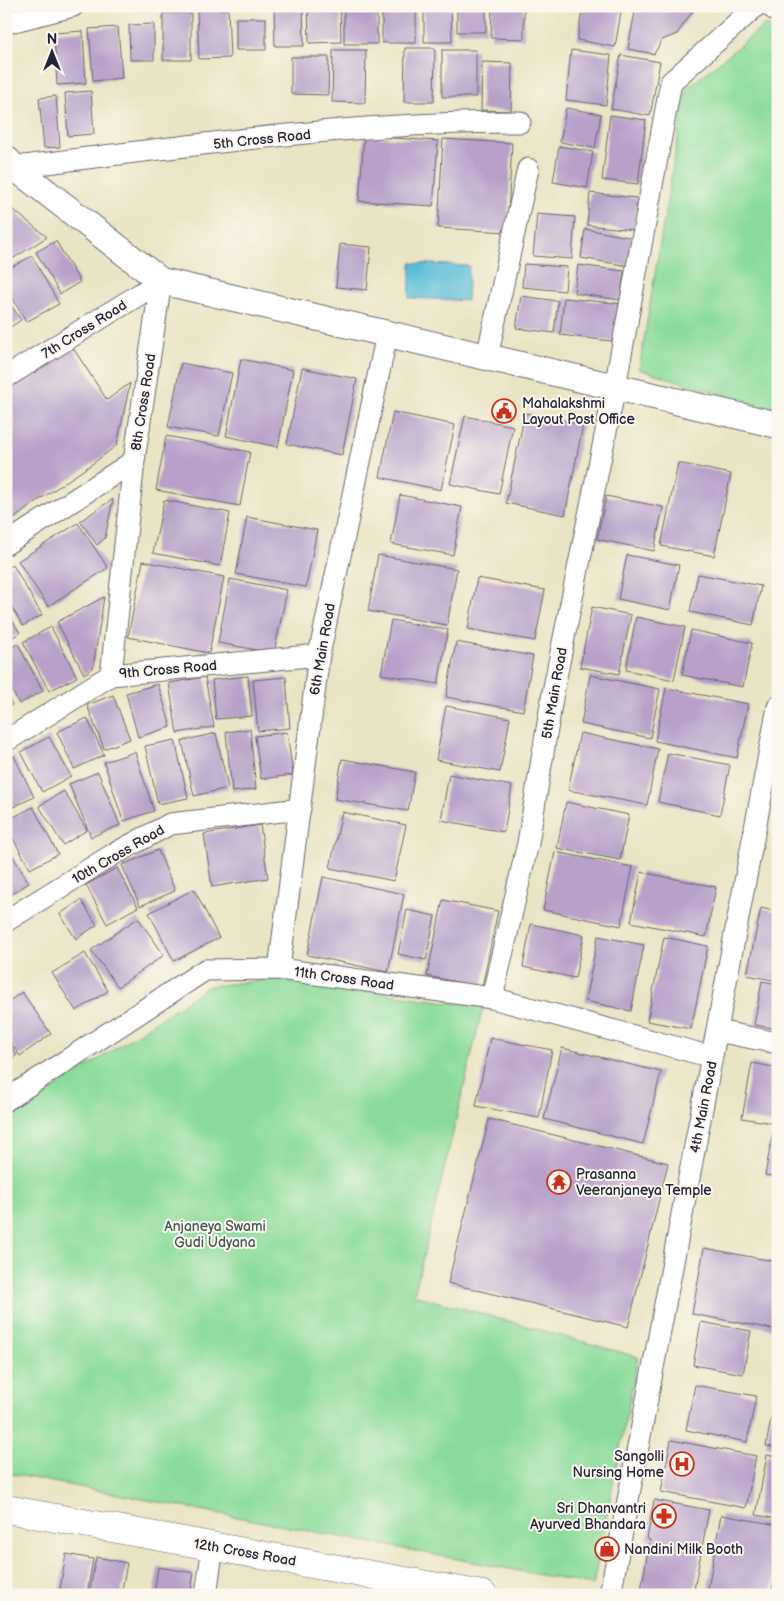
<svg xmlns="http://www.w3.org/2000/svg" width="784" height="1601" font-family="'Balsamiq Sans',sans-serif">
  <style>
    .green { fill: #8adb9b; stroke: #567e6b }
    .water { fill: #5abed8; stroke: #3e708a }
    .building { fill: #b8a0c9 }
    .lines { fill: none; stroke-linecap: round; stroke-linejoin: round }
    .minor-casing { stroke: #68666b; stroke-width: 23 }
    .tertiary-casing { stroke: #68666b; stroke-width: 28 }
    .secondary-casing { stroke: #68666b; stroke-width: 29 }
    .minor { stroke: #fff; stroke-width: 21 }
    .tertiary { stroke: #fff; stroke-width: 26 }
    .secondary { stroke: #fff; stroke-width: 28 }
    .labels { text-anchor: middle; stroke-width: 4; stroke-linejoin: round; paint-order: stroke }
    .street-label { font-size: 14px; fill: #22223b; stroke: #fbf7ec }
    .poi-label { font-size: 14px; fill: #22223b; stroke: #fbf7ec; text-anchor: start }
    .park-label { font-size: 14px; fill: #415a58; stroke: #fbf7ec }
  </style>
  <rect width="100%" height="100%" fill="#fbf7ec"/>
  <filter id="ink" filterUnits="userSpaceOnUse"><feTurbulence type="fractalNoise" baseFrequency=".02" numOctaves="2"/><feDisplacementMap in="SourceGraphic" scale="10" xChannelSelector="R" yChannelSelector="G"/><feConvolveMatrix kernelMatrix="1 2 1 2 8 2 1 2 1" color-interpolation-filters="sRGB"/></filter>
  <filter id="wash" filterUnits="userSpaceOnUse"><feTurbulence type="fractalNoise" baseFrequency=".0096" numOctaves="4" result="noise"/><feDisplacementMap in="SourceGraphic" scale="20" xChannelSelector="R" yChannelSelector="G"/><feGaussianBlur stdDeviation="1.12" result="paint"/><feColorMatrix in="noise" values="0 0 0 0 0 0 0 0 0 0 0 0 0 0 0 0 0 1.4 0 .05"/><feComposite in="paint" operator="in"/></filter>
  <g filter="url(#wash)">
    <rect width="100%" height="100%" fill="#e9e4c4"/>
    <path class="green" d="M765 25 778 34V411L639 369 686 89Z
      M277 979 483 1007 414 1295 638 1357 593 1585 6 1473V1121L209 986Z"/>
    <path class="water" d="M411 263 469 266 467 301 409 298Z"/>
    <g id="blocks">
      <path class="building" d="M274 6H303L304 46H275Z
        M308 6H340L341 42 309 43Z
        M344 6H377V44H344Z
        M382 6H416V43H382Z
        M424 6H451L452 42H424Z
        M457 6H486V32H457Z
        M492 6H524V39L491 38Z
        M583 6H622L615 47 577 40Z
        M636 6H696L677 34 662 40 654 54 628 49Z
        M228 9 230 58 199 59 197 10Z
        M163 13H191V60H163Z
        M236 18H266V50H236Z
        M154 24V60H130L129 25Z
        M118 27 122 78 93 81 89 29Z
        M83 31 86 83 57 85 54 33Z
        M405 48H435L434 102H404Z
        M333 50H366L365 103 332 102Z
        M442 50H476V97H442Z
        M571 50 611 55 606 105 566 100Z
        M621 55 660 62 650 116 611 109Z
        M291 57H329L328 95 291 94Z
        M482 62 512 63 511 111 481 110Z
        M91 91 94 134 68 136 65 93Z
        M56 96 60 147 44 148 39 98Z
        M566 108 601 114 595 148 560 142Z
        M610 115 646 120 638 184 602 180Z
        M364 136 438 141 433 206 359 201Z
        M443 139 512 143 507 232 438 228Z
        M559 146 593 152 587 188 553 182Z
        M590 193 637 198 634 230 587 225Z
        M6 204 47 237 6 263Z
        M537 214 575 217 572 259 533 256Z
        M585 229 634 238 629 266 581 258Z
        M56 241 80 282 60 294 36 252Z
        M340 244 371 247 367 290 336 287Z
        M32 256 59 304 26 322 6 286V270Z
        M524 264 567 267 565 291 522 287Z
        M578 265 624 271 620 300 574 293Z
        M521 296 558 301 554 333 516 328Z
        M6 298 21 320 6 330Z
        M564 298 624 304 620 342 560 335Z
        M71 345 107 400 130 383 117 445 92 464 33 504 6 525V386Z
        M241 359 293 370 278 447 226 436Z
        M181 363 232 373 219 436 168 427Z
        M302 368 357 379 342 455 287 444Z
        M393 412 455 425 441 490 380 477Z
        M525 413 583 425 565 515 506 503Z
        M465 416 513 426 499 494 450 484Z
        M166 436 250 452 240 506 156 490Z
        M678 463 731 474 714 556 661 546Z
        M400 495 462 507 453 555 391 544Z
        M606 496 663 507 654 551 597 539Z
        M113 499 105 538 97 545 80 521Z
        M164 500 230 513 220 566 153 553Z
        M247 517 317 530 306 587 236 574Z
        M78 523 108 568 48 606 18 561Z
        M378 555 457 569 447 625 368 611Z
        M627 555 679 565 670 610 618 599Z
        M143 561 224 577 209 653 128 637Z
        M13 565 42 615 23 626 6 598V568Z
        M698 574 761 586 753 625 690 612Z
        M477 578 545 590 535 641 468 629Z
        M230 579 287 590 274 653 218 643Z
        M104 597 93 668 84 674 57 622Z
        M592 607 631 615 619 674 580 667Z
        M6 610 20 633 7 640 6 638Z
        M636 617 685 627 674 680 626 670Z
        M391 620 448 630 438 684 381 674Z
        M51 627 77 677 49 691 23 642Z
        M691 630 752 643 743 687 682 675Z
        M456 642 533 656 523 711 446 697Z
        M18 644 43 691 19 704 6 678V649Z
        M590 675 660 689 650 738 581 724Z
        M248 676 252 716 216 719 212 680Z
        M205 677 214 727 177 733 169 683Z
        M286 677 290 728 258 731 253 680Z
        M158 684 171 727 138 737 126 693Z
        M666 688 748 704 737 758 655 741Z
        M6 693 12 705 6 708Z
        M113 695 130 739 104 749 87 705Z
        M446 706 510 718 500 772 436 760Z
        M87 718 104 755 74 769 57 732Z
        M250 729 256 789 232 792 226 732Z
        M287 732 293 775 261 779 255 736Z
        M216 733 228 788 194 796 182 741Z
        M580 733 658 749 647 805 568 790Z
        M49 737 71 776 42 792 21 752Z
        M175 740 188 798 158 804 145 746Z
        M135 752 154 811 123 821 104 762Z
        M668 753 730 765 720 815 658 802Z
        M14 756 34 797 9 809 6 804V760Z
        M342 759 415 772 408 811 335 799Z
        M98 772 120 825 91 837 69 784Z
        M449 774 512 786 504 832 441 820Z
        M64 791 87 830 63 845 39 806Z
        M566 802 629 815 620 860 557 848Z
        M33 807 58 854 30 869 6 826V821Z
        M342 812 406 825 394 881 330 868Z
        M260 825 268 878 212 887 204 834Z
        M6 845 29 883 6 897Z
        M158 850 175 891 140 906 122 865Z
        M555 852 633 867 621 926 543 910Z
        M117 868 138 907 107 924 86 885Z
        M641 872 716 887 706 937 631 922Z
        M323 877 404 894 388 972 307 955Z
        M194 889 219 938 174 961 149 913Z
        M81 900 97 925 76 939 60 914Z
        M443 900 498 911 482 987 427 976Z
        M761 908 778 912V981L747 975Z
        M407 910 435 916 426 960 398 954Z
        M138 918 164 955 118 987 91 950Z
        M531 924 584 935 575 978 523 967Z
        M598 936 644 945 631 1011 585 1001Z
        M664 937 708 946 691 1029 647 1021Z
        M85 953 108 991 76 1011 52 973Z
        M762 981 778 984V1029L754 1025Z
        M22 992 51 1034 20 1056 6 1035V1003Z
        M490 1038 552 1050 539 1118 476 1106Z
        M6 1040 17 1055 6 1063Z
        M562 1048 661 1072 643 1144 544 1119Z
        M752 1063 778 1068V1124L742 1118Z
        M489 1119 668 1163 628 1327 448 1283Z
        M773 1132 778 1133V1177L765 1175Z
        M704 1248 778 1262V1330L692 1314Z
        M701 1322 751 1331 743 1374 693 1365Z
        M695 1385 756 1396 747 1442 686 1430Z
        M774 1403 778 1404V1448L766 1446Z
        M671 1440 756 1456 746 1508 661 1492Z
        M767 1455 778 1457V1519L756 1515Z
        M654 1500 709 1510 693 1595H666L641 1590 650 1540 647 1539Z
        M721 1515 778 1525V1559L771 1595H707Z
        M66 1554 93 1559 87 1595H59Z
        M96 1557 127 1563 121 1595H89Z
        M158 1567 194 1573 190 1595H154Z"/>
    </g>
  </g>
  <g filter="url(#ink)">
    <use href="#blocks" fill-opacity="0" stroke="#68666b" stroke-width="1"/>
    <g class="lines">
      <g class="minor-casing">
        <path id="minor" d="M770 6 778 12
          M6 23 73 6
          M6 172 14 167C181 147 351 122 520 122
          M487 357 528 169
          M6 377 161 281
          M6 544 134 461 161 281
          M111 675 134 461
          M6 741 111 675 319 655
          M6 921 112 855 170 824 300 809
          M279 969 319 655 387 334
          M492 998 528 843 554 687 615 387 671 82 756 6
          M717 1031 778 1043
          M6 1100 205 970 279 969 492 998 712 1057
          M206 1595 213 1546
          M610 1595 778 707"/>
      </g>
      <g class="tertiary-casing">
        <path id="tertiary" d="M6 159 14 167 161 281 778 425"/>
      </g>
      <g class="secondary-casing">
        <path id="secondary" d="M6 1509 483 1595"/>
      </g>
      <use href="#minor" class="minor"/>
      <use href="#tertiary" class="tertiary"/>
      <use href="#secondary" class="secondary"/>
    </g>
  </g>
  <defs>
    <g id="civic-ring" transform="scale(1.25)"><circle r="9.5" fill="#fbf7ec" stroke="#c8321e" stroke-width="1.5"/><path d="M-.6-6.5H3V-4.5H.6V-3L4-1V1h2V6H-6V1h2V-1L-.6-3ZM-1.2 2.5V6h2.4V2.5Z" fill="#c8321e"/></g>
    <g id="temple-ring" transform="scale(1.25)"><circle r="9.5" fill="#fbf7ec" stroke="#c8321e" stroke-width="1.5"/><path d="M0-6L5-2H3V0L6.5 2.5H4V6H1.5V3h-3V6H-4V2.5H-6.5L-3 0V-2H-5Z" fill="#c8321e"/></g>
    <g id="hospital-ring" transform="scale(1.25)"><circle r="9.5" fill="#fbf7ec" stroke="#c8321e" stroke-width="1.5"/><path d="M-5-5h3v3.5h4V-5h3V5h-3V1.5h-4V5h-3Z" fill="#c8321e"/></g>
    <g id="pharmacy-ring" transform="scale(1.25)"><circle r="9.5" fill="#fbf7ec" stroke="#c8321e" stroke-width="1.5"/><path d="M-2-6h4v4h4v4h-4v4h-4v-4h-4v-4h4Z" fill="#c8321e"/></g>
    <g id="shop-ring" transform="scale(1.25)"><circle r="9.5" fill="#fbf7ec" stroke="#c8321e" stroke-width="1.5"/><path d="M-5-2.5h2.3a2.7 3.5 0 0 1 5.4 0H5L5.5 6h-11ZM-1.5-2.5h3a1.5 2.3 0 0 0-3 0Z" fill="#c8321e"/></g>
  </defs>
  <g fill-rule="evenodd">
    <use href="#civic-ring" x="504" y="411"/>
    <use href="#temple-ring" x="559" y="1182"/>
    <use href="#hospital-ring" x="682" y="1464"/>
    <use href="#pharmacy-ring" x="664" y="1516"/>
    <use href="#shop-ring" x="607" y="1549"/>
  </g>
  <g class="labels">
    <g class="street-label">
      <text transform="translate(262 139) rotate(-6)" y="5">5th Cross Road</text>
      <text transform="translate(84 329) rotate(-32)" y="5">7th Cross Road</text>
      <text transform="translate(143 402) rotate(-81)" y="5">8th Cross Road</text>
      <text transform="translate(322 649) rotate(-80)" y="5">6th Main Road</text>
      <text transform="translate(168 669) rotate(-5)" y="5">9th Cross Road</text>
      <text transform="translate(554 693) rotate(-80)" y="5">5th Main Road</text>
      <text transform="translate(118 854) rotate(-30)" y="5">10th Cross Road</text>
      <text transform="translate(344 978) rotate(8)" y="5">11th Cross Road</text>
      <text transform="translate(703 1107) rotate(-79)" y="5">4th Main Road</text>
      <text transform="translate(245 1552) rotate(10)" y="5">12th Cross Road</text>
    </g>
    <g class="poi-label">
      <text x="522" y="408">Mahalakshmi<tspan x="522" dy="16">Layout Post Office</tspan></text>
      <text x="576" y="1179">Prasanna<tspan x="576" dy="16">Veeranjaneya Temple</tspan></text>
      <text x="664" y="1461" text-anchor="end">Sangolli<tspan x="664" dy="16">Nursing Home</tspan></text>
      <text x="646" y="1513" text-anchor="end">Sri Dhanvantri<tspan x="646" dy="16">Ayurved Bhandara</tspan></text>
      <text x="624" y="1554">Nandini Milk Booth</text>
    </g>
    <g class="park-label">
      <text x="215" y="1231">Anjaneya Swami<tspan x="215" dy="16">Gudi Udyana</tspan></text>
    </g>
  </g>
  <rect width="784" height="1601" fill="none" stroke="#fbf7ec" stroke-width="25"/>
  <g transform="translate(52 52)" stroke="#fbf7ec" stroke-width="4" paint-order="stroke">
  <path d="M0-4L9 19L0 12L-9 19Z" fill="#22223b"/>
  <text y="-8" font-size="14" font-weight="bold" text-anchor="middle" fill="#22223b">N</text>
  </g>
</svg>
